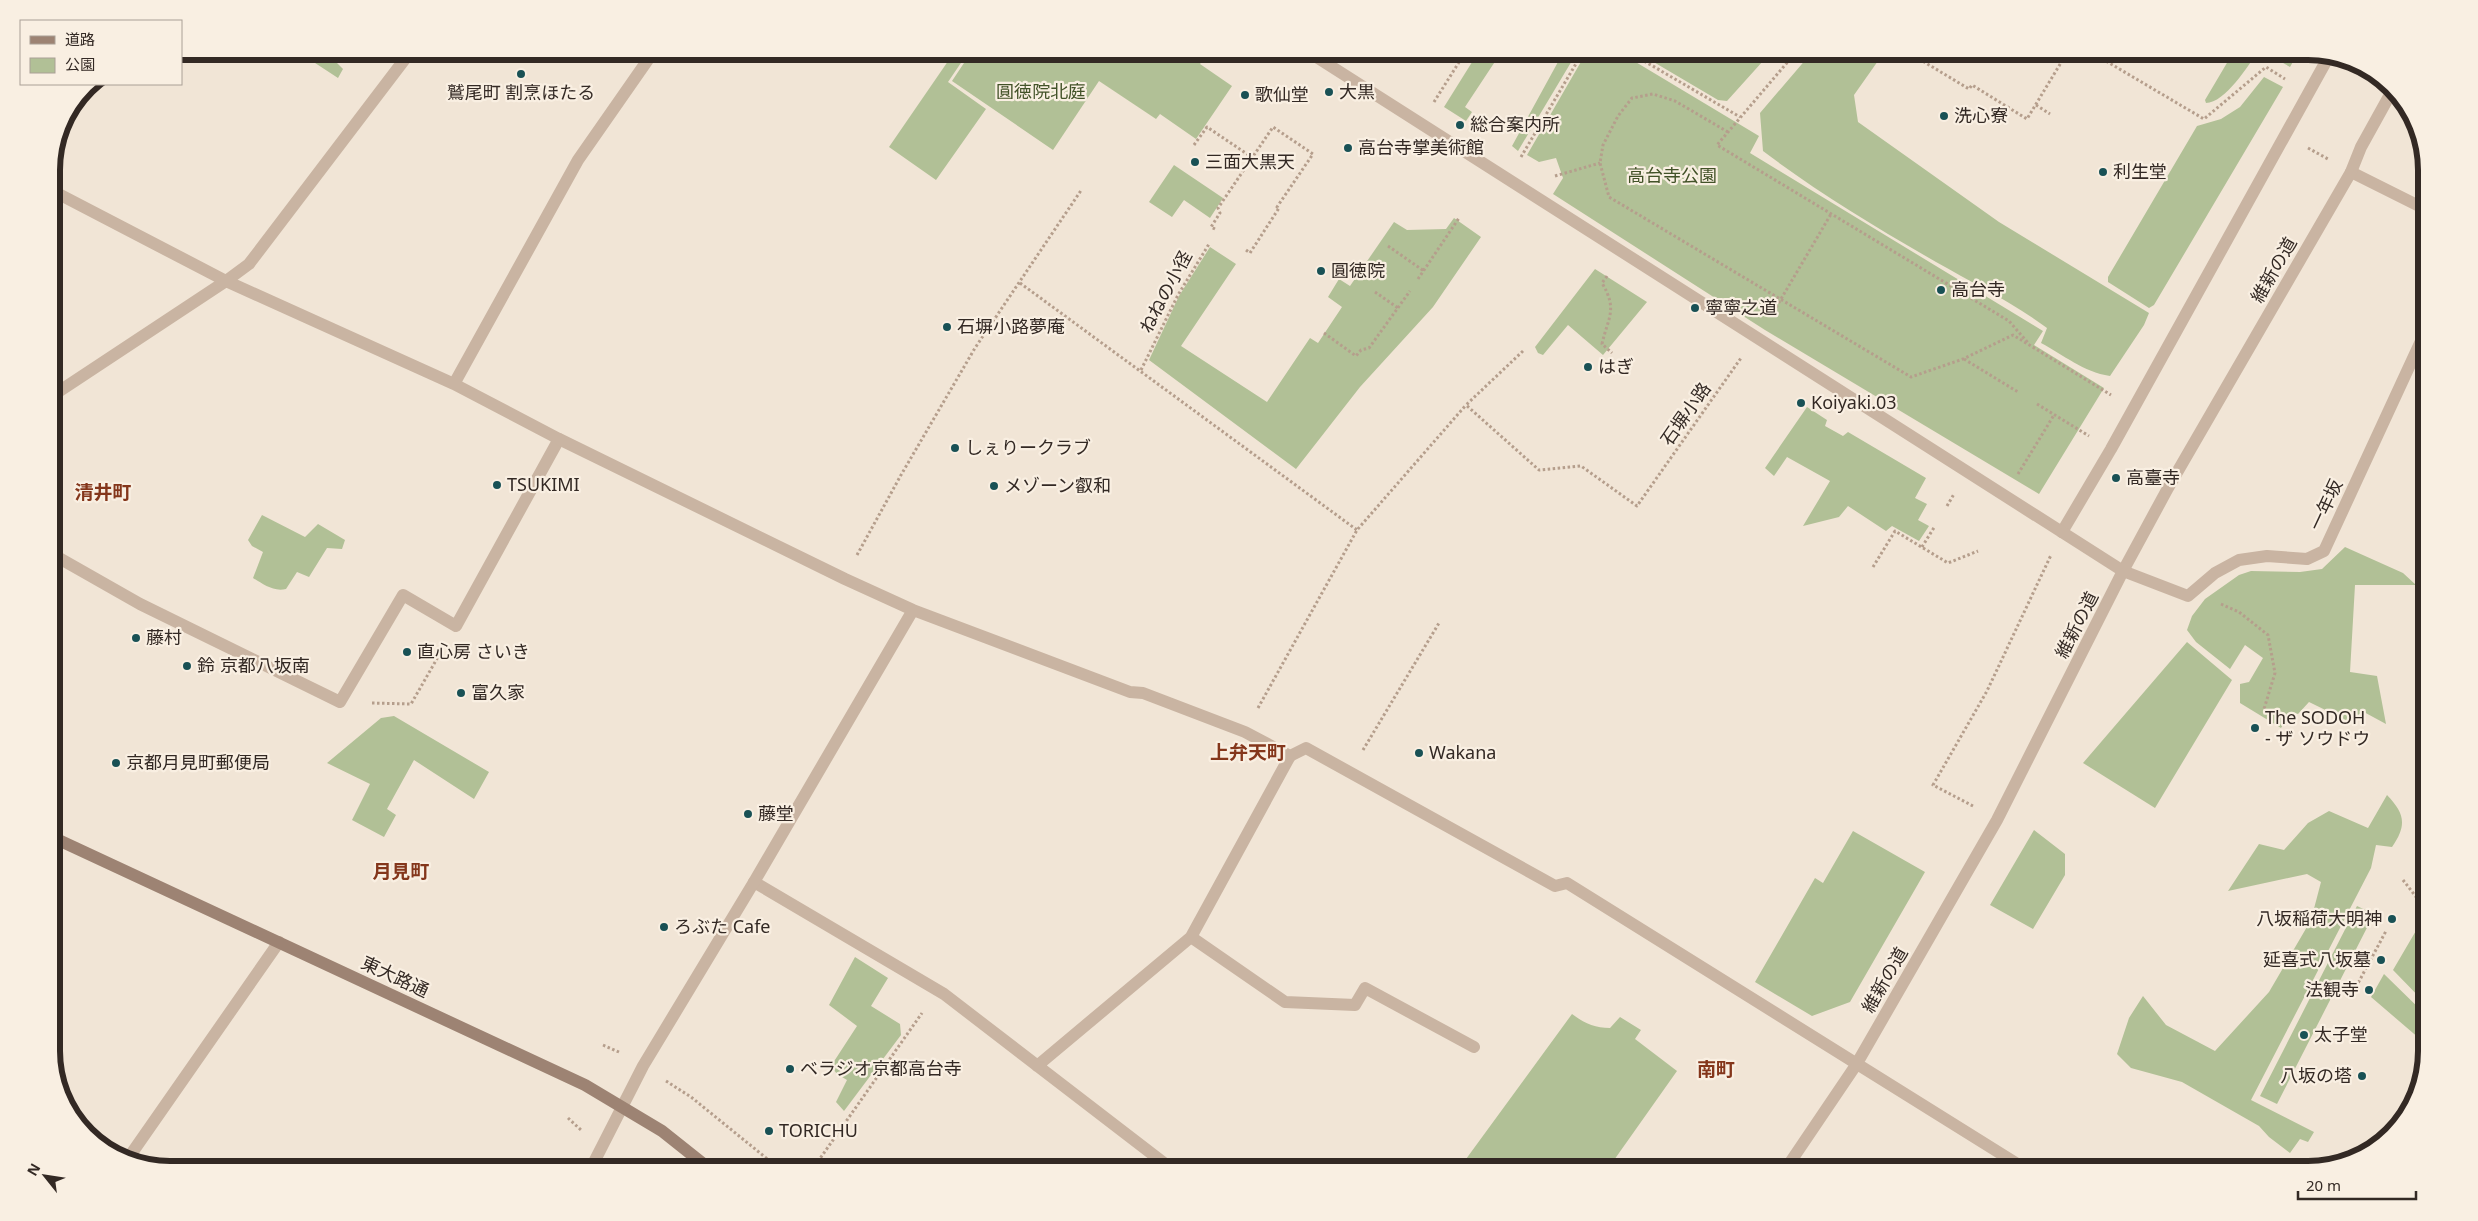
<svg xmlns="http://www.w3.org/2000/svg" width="2478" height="1221" font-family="'Noto Sans','Noto Sans JP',sans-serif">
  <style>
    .green { fill: #b1c096 }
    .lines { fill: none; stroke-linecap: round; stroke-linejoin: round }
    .path { stroke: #b59e8c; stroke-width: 3; stroke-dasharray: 2.5 2.5; stroke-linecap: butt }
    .lane { stroke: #c9b4a2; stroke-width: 12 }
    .street { stroke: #c9b4a2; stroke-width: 12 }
    .secondary { stroke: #9d8373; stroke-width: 12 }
    .poi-dot { fill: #195155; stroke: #f9efe2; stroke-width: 2 }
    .labels { text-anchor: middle; stroke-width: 4.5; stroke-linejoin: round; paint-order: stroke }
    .park-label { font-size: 18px; fill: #425228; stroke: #f9efe2 }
    .poi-label { font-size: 18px; fill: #332924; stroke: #f9efe2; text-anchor: start }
    .street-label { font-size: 18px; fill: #332924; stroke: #f9efe2 }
    .neighbourhood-label { font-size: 19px; font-weight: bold; fill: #84361b; stroke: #f9efe2 }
    .rim { fill: none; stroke: #332924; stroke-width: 6 }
  </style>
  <rect width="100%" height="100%" fill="#f1e5d6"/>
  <path class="green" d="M311 51H325L343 69 338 78 312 61 315 54Z
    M955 51H969L948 82 986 109 936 180 889 147Z
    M972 51H1199L1206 56 1200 64 1232 86 1196 139 1160 114 1156 119 1099 81 1053 150 952 81Z
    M1479 51H1502L1465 107 1472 112 1466 121 1444 107Z
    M1564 51H1579L1576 54 1518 151 1512 146Z
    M1598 51 1619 52 1759 136 1750 153 2043 331 2034 345 2104 388 2039 494 1765 330 1553 194 1563 178 1556 158 1539 162 1527 155 1582 60Z
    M1635 51H1772L1727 101 1718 100Z
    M1813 51H1885L1854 95 1858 122 1999 222 2149 313 2144 325 2110 376C2083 372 2064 355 2041 343L2047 328C2012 302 1973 283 1936 262 1877 228 1817 192 1763 151L1760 113Z
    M2234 51H2258C2249 65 2225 103 2206 103L2205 100Z
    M2262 51H2299L2290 67Z
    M2264 77 2283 87 2154 305 2149 308 2108 282V277L2197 126 2221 119 2240 107Z
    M1174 165 1223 198 1210 218 1184 200 1172 217 1149 202Z
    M1454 218 1481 237 1433 307 1360 387 1296 469 1149 360 1179 296 1210 247 1236 264 1181 346 1267 402 1310 338 1318 343 1342 307 1328 297 1339 279 1350 286 1394 222 1407 230 1446 229Z
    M1595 269 1647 302 1603 355 1568 325 1543 355 1538 353 1535 347Z
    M1807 407 1827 420 1825 426 1843 436 1848 432 1926 478 1915 498 1927 504 1918 520 1929 526 1919 541 1892 526 1886 531 1848 506 1839 517 1803 526 1830 481 1787 457 1774 476 1765 468Z
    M262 515 305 537 318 524 345 540 342 549 327 548 309 577 297 572 286 589C273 592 263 584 253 578L263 552 252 546 248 540Z
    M2345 547 2403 573 2416 585H2355L2350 672 2377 676 2386 724 2362 711 2352 723 2309 702 2298 714 2291 712 2281 728 2240 703V684L2249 682 2263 658 2245 645 2230 669 2196 642 2187 630 2192 616 2205 599 2239 575 2251 571 2300 572 2322 569Z
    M2187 642 2232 680 2155 808 2083 763Z
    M394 716 489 772 474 799 414 760 387 809 396 815 384 837 352 820 370 784 327 763 381 718Z
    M2387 795C2405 814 2407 825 2392 847L2376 845 2371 868 2251 1100 2314 1132 2308 1142 2300 1139 2290 1153 2269 1137 2259 1126 2182 1082 2131 1068 2117 1054 2129 1018 2143 996 2166 1025 2215 1051 2269 992 2311 920 2321 882 2307 874 2228 891 2259 844 2284 850 2308 823 2329 811 2368 828Z
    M2034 830 2065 854V875L2033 929 1990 905Z
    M1853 831 1925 872 1850 1002 1812 1016 1755 982 1815 878 1823 883Z
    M2357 906 2374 914 2277 1104 2260 1096Z
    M2417 929 2427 941V961L2418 972 2427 980V1005L2393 970Z
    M855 957 888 978 871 1006 900 1024 901 1035 844 1111 836 1102 847 1080 837 1074 831 1066 857 1026 829 1005Z
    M2384 974 2427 1016V1045L2371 997Z
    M1572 1014C1584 1023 1595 1028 1610 1028L1620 1017 1641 1030 1635 1039 1677 1071 1607 1170H1458Z"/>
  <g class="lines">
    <path class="path" d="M1627 51 1740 117
      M1797 51 1717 145 2009 321 2029 344
      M1906 51 1969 89 1972 85 2027 119 2068 51
      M2089 51 2204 119 2266 67 2285 79
      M1434 102 1466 51
      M2036 105 2050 114
      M1728 132 1675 101 1653 94 1632 98 1618 116 1603 145 1600 163 1609 197 1911 377 1963 359 2013 335 2111 395
      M1194 145 1207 127 1253 158
      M2308 148 2328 159
      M1521 157 1577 62 1586 51
      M52 158 60 163
      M1555 176 1600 163
      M1215 229 1211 227 1220 213 1218 208 1273 127 1313 154 1277 207 1279 208 1250 253 1246 250
      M1388 246 1424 271
      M1607 276 1602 283C1618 310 1608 317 1602 344L1612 353
      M1418 279 1459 218
      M1020 283 1357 530
      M1375 292 1398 308
      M1771 316 1831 214
      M1324 333 1356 356 1361 350 1369 348 1410 291
      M1523 351 1466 405 1539 470 1581 466 1637 506 1741 358
      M1964 359 2018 392
      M1141 370 1178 295 1209 244
      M2037 404 2089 436
      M2018 474 2054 415
      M1947 506 1954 494
      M1922 547 1935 526
      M857 555 901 475 975 348 1082 189
      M1873 567 1895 531 1948 563 1978 551
      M2221 604 2239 612 2268 635 2275 673 2264 709
      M372 703 411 704 442 650
      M1258 708 1357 530 1466 405
      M1363 750 1439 623
      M1973 806 1933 785 1987 691 2051 555
      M2403 880 2427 911
      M2356 987 2386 931
      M603 1045 619 1052
      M666 1081 691 1097 781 1170
      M2406 1096 2415 1101
      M568 1118 581 1130
      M635 1170 637 1167
      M812 1170 922 1013"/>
    <path class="lane" d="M2351 172 2427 210
      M226 281 249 264 411 51
      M2062 532 2111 449 2329 56
      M52 554 140 604 340 702 403 595 456 626 559 439
      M754 882 944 994 1173 1170
      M1191 937 1285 1002 1355 1005 1365 988 1474 1047
      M1037 1066 1191 937 1290 756
      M127 1160 279 942"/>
    <path class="street" d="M1307 51 2123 571 2188 596 2215 573 2239 560 2267 556 2307 559 2324 551 2427 328
      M51 190 226 281 454 384 559 439 845 579 913 610 1130 692 1143 693 1245 732 1290 756 1306 748 1555 886 1567 883 2027 1170
      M454 384 578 160 654 51
      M52 396 226 281
      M590 1170 643 1066 754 882 913 610
      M1785 1170 1856 1065 1997 820 2123 571 2168 488 2351 172 2361 147 2392 91"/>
    <path class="secondary" d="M52 837 585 1085 662 1131 711 1170"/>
  </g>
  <g class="poi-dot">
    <circle cx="521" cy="74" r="5"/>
    <circle cx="1329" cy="92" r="5"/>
    <circle cx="1245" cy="95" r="5"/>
    <circle cx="1944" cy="116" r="5"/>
    <circle cx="1460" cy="125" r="5"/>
    <circle cx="1348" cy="148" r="5"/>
    <circle cx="1195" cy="162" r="5"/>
    <circle cx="2103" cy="172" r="5"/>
    <circle cx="1321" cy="271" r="5"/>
    <circle cx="1941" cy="290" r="5"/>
    <circle cx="1695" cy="308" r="5"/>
    <circle cx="947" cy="327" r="5"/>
    <circle cx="1588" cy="367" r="5"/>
    <circle cx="1801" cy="403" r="5"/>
    <circle cx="955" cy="448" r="5"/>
    <circle cx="2116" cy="478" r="5"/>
    <circle cx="497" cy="485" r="5"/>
    <circle cx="994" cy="486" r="5"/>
    <circle cx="136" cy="638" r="5"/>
    <circle cx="407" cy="652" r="5"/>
    <circle cx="187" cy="666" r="5"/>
    <circle cx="461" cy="693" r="5"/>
    <circle cx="2255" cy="728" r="5"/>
    <circle cx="1419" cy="753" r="5"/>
    <circle cx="116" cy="763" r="5"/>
    <circle cx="748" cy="814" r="5"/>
    <circle cx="2392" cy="919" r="5"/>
    <circle cx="664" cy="927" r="5"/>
    <circle cx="2381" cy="960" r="5"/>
    <circle cx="2369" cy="990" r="5"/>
    <circle cx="2304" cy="1035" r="5"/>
    <circle cx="790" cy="1069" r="5"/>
    <circle cx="2362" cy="1076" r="5"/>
    <circle cx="769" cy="1131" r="5"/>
  </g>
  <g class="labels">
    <g class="park-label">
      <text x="1041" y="98">圓徳院北庭</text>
      <text x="1672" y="182">高台寺公園</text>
    </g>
    <g class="poi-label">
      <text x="1339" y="98">大黒</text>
      <text x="521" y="99" text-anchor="middle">鷲尾町 割烹ほたる</text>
      <text x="1255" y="101">歌仙堂</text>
      <text x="1954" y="122">洗心寮</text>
      <text x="1470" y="131">総合案内所</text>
      <text x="1358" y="154">高台寺掌美術館</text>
      <text x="1205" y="168">三面大黒天</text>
      <text x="2113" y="178">利生堂</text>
      <text x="1331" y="277">圓徳院</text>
      <text x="1951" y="296">高台寺</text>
      <text x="1705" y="314">寧寧之道</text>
      <text x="957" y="333">石塀小路夢庵</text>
      <text x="1598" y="373">はぎ</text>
      <text x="1811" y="409">Koiyaki.03</text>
      <text x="965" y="454">しぇりークラブ</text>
      <text x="2126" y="484">高臺寺</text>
      <text x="507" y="491">TSUKIMI</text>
      <text x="1004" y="492">メゾーン叡和</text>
      <text x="146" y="644">藤村</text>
      <text x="417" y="658">直心房 さいき</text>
      <text x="197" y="672">鈴 京都八坂南</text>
      <text x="471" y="699">富久家</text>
      <text x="2265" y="724">The SODOH<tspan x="2265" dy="21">- ザ ソウドウ</tspan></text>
      <text x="1429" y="759">Wakana</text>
      <text x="126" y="769">京都月見町郵便局</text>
      <text x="758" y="820">藤堂</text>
      <text x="2382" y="925" text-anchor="end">八坂稲荷大明神</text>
      <text x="674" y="933">ろぶた Cafe</text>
      <text x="2371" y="966" text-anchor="end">延喜式八坂墓</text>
      <text x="2359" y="996" text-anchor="end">法観寺</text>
      <text x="2314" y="1041">太子堂</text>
      <text x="800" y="1075">ベラジオ京都高台寺</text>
      <text x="2352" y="1082" text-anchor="end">八坂の塔</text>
      <text x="779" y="1137">TORICHU</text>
    </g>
    <g class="street-label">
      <text transform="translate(2274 270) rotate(-60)" y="6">維新の道</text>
      <text transform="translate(1166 292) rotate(-62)" y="6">ねねの小径</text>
      <text transform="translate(1686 414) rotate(-55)" y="6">石塀小路</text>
      <text transform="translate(2326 505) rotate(-65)" y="6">一年坂</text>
      <text transform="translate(2077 625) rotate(-63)" y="6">維新の道</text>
      <text transform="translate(395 977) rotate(25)" y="6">東大路通</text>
      <text transform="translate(1885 980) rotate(-60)" y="6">維新の道</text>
    </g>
    <g class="neighbourhood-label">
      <text x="103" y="499">清井町</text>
      <text x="1248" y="759">上弁天町</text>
      <text x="401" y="878">月見町</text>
      <text x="1716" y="1076">南町</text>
    </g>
  </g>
  <path d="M0 0H2478V1221H0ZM170 60H2308A110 110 0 0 1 2418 170V1051A110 110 0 0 1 2308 1161H170A110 110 0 0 1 60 1051V170A110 110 0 0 1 170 60Z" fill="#f9efe2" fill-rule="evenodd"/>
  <path class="rim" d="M170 60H2308A110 110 0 0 1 2418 170V1051A110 110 0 0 1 2308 1161H170A110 110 0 0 1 60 1051V170A110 110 0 0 1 170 60Z"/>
  <rect x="20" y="20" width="162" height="65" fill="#f9efe2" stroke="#aaa096"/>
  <rect x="30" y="36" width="25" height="8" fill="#9d8373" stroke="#aaa096"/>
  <text x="65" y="45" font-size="15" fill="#332924">道路</text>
  <rect x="30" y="58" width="25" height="15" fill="#b1c096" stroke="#aaa096"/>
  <text x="65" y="70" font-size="15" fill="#332924">公園</text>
  <g transform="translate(45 1176) rotate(300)" stroke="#f9efe2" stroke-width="4" paint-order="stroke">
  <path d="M0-4L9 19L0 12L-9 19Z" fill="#332924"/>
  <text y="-8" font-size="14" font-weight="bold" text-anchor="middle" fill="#332924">N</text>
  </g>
  <path d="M2298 1191v8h118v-8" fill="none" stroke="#332924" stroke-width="2.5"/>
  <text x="2306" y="1191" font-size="15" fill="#332924" stroke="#f9efe2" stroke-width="4" paint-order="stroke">20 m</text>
</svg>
